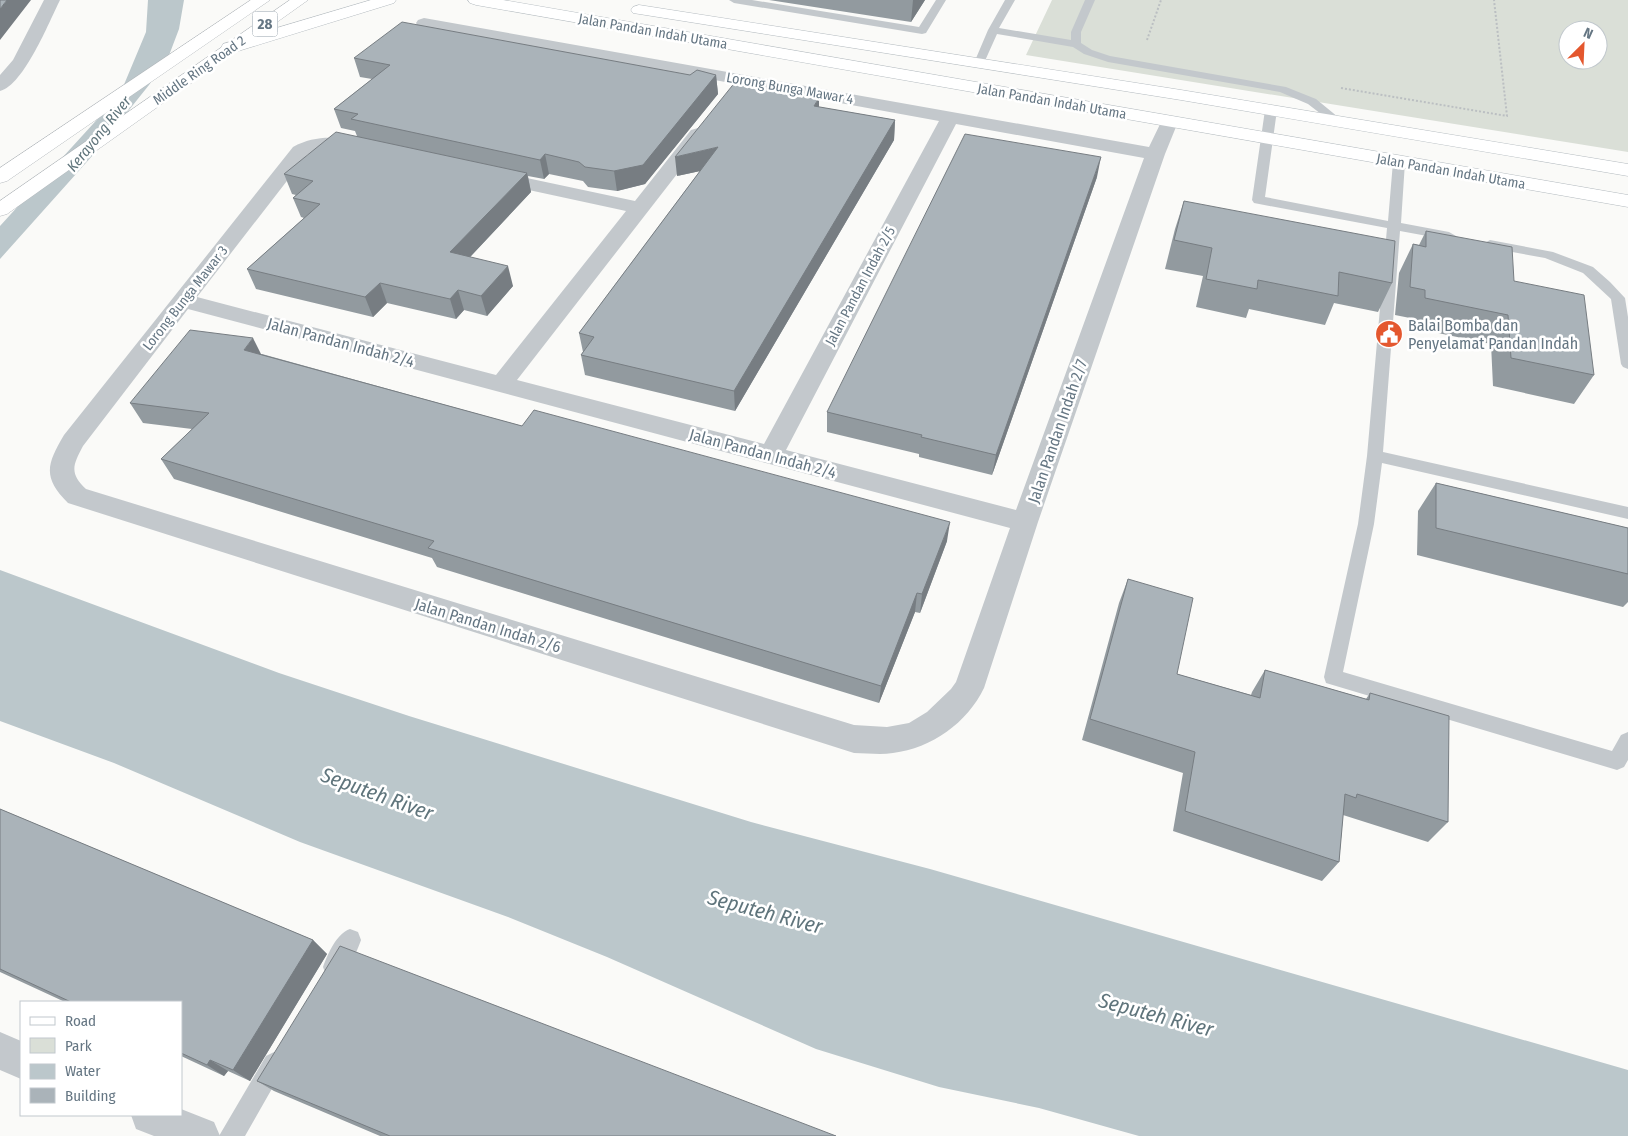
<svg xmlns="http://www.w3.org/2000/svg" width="1628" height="1136" font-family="'Fira Sans Condensed',sans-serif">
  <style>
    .green { fill: #dadfd7; fill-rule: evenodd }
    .water { fill: #bbc7cb }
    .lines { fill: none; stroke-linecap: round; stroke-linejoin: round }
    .secondary-casing { stroke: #b3babf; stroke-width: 1 }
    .trunk-casing { stroke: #b4b9bd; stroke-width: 1 }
    .path { stroke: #bbbfc2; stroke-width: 2; stroke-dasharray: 2 2; stroke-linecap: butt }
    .service { fill: #c3c8cc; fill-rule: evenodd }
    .minor { fill: #c3c8cc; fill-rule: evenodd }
    .secondary { fill: #fff; fill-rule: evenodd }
    .trunk { fill: #fff; fill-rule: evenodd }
    .wall { fill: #929a9f }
    .shaded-wall { fill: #777d82 }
    .building { fill: #aab3b9; stroke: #777d82 }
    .labels { text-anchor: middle; stroke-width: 5; stroke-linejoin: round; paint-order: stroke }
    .far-street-label { font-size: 14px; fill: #657683; stroke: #fff }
    .shield { fill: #fff; stroke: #939fa8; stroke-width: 1 }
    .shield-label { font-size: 15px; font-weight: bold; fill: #657683 }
    .far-water-label { font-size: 15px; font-style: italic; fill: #60757c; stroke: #fff }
    .poi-label { font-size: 16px; fill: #657683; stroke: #fff; text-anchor: start }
    .street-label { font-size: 16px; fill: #657683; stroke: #fff }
    .near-water-label { font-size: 21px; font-style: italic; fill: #60757c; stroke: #fff }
  </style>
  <rect width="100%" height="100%" fill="#fafaf8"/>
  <path class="green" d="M1052 0H1628V152L1026 55ZM1568 30H1598V60H1568Z"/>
  <path class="water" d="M148 0H184L179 29 168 58 149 85 93 155 0 259V226L103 113 123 87 146 32Z
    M0 570 279 673 409 716 751 822 930 869 1628 1070V1136H1139L1039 1108 939 1087 816 1049 607 957 508 917 300 842 114 763 0 721Z"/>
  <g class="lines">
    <g class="secondary-casing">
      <path id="secondary" d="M371 0H396L394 3 235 52H223L221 48 223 44Z
        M468 0H503L1628 195V207L476 5 470 3Z
        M639 5 1181 90 1628 164V176L1181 100 633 13 631 10 633 7Z"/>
    </g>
    <g class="trunk-casing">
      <path id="trunk" d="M251 0H270L7 181 0 183V168Z
        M290 0H308L7 214 0 216V201Z"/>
    </g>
    <path class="path" d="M1147 40 1161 0
      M1341 88 1507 116 1494 0"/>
    <path class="service" d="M729 0H752L919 27 936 0H946L926 33 922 34 734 3Z
      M1005 0H1015L999 28 1071 40V32L1085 0H1095L1081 32V43L1092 50 1110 56 1286 87 1316 99 1344 122 1342 124H1334L1308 104 1280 92 1108 62 1084 54 1073 47 997 34 984 63 979 66 975 65 974 63 988 30Z
      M1271 107 1277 110 1265 197 1388 221 1393 162 1399 158 1405 162 1401 223 1449 232 1456 236 1449 240 1400 231 1383 452 1628 507V519L1382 463 1374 524 1343 672 1612 751 1621 735 1628 732V760L1624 767 1617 770 1326 683 1324 677 1358 524 1367 456 1387 228 1254 203 1252 200 1265 110Z
      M1490 240 1553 252 1593 267 1610 282 1625 298 1628 317V369L1623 367 1621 364 1611 299 1583 273 1545 258 1485 247 1483 244Z
      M350 929 358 932 361 940C356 954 348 973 334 978L326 975 323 967C328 954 336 934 350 929Z
      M274 1052 282 1056 286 1064 245 1136H219L266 1056Z"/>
    <path class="minor" d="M44 0H60C49 22 24 85 0 91V75L13 60Z
      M424 18 1149 147 1163 118 1169 116 1175 118 1178 122 1165 154 1038 522 984 688C967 723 932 748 893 753 880 755 867 753 854 753L68 503C42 477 47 464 64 435L293 147C317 134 340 137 366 143L368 147 366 151C344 156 330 142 307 155L197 297 496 375 626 211 487 181 484 177 487 173 494 171 635 201 691 130 698 128 705 130 707 134 705 138 517 380 764 444 939 121 418 26 416 23 418 20ZM956 124 1144 158 1016 510 786 450ZM188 309 1010 528 956 682 951 689 927 712 909 723 887 727 854 725 86 489C69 473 73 465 83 446Z
      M0 1032 21 1041V1079L0 1070Z
      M181 1109 214 1122 220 1136H154L136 1129 131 1115H181Z"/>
    <use href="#secondary" class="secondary"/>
    <use href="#trunk" class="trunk"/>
  </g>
  <path class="wall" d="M769 0H925L911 22Z
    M354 58 690 75H716L718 94 645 184 617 191 588 187 583 181 549 174 544 179 528 176 531 192 470 257 513 286 487 316 464 310 456 319 387 303 373 317 256 289 247 269 304 218 301 217 293 198 296 195 292 194 284 174 357 136 355 131 341 128 334 109 372 79 360 77Z
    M819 107 895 120 894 140 735 411 585 375 581 355 583 352 579 333 700 171 677 176Z
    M1097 177 992 475 919 457V454L827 432V412Z
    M1184 201 1392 283 1378 312 1334 303 1325 325 1249 309 1246 318 1196 307 1203 276 1165 269 1175 229Z
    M1426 231 1514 281 1594 375 1574 404 1493 386 1491 344 1409 327 1410 318 1395 315 1399 273 1413 244 1419 245Z
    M262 354 522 426 947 541 920 613 915 612 879 703 437 567 432 558 174 479 161 459 192 429 143 423 130 403Z
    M1436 483 1628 528V602L1623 607 1417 555 1418 511Z
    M1128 579 1177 674 1251 695 1252 692 1265 670 1366 699 1370 693 1448 822 1428 842 1343 815 1339 862 1322 881 1173 831 1183 773 1082 740 1119 603Z
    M0 809 313 940 327 954 250 1081 228 1071 224 1076 181 1056V1002H65L0 972Z
    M257 1081 836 1136H380L274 1091Z"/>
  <path class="shaded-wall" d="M7 0H31L0 40V9Z
    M913 0H925L911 22Z
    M716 75 718 94 645 184 617 191 614 171Z
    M819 98V117L814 106Z
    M895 120 894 140 735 411 734 391Z
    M718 147 719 167 677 176 675 157Z
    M545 154 549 174 544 179 540 160Z
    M1101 157 1097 177 992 475 996 455Z
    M527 173 531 192 456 272 450 252Z
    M508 266 513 286 487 316 481 296Z
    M380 283 387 303 373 317 365 297Z
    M458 290 464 310 456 319 450 299Z
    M253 338 263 358 244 350Z
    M950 522 947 541 920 613 922 594Z
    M917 593 915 612 879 703 881 686Z
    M313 940 327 954 250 1081 233 1070Z
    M210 1060 228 1071 224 1076 207 1065Z"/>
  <path class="building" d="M0 0H7L0 9Z
    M402 22 690 75 697 70 716 75 643 165 614 171 585 167 579 162 545 154 540 160 351 119 358 114 334 109 390 65 354 58Z
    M736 81 766 89 819 98 814 106 895 120 734 391 581 355 594 337 579 333 718 147 675 157Z
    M336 132 527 173 450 252 508 266 481 296 458 290 450 299 380 283 365 297 247 269 320 204 293 198 313 181 284 174Z
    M965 134 1101 157 996 455 921 437 922 435 827 412Z
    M1184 201 1395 241 1392 283 1339 272 1338 296 1258 280 1257 289 1206 279 1212 248 1174 240Z
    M1426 231 1512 247 1514 281 1584 295 1594 375 1511 358 1508 315 1425 298V290L1410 287 1413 244 1426 247Z
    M190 330 253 338 244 350 522 426 534 410 950 522 922 594 917 593 881 686 428 548 434 541 161 459 209 413 130 403Z
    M1436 483 1628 528V574L1436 528Z
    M1128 579 1193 598 1177 674 1260 698 1265 670 1369 700 1370 693 1449 716 1448 822 1357 794 1356 798 1345 794 1339 862 1185 811 1195 752 1090 719Z
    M0 809 313 940 233 1070 210 1060 207 1065 181 1053V1002H71L0 969Z
    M340 946 836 1136H390L257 1081Z"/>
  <defs>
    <g id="civic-disc" transform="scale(1.4375)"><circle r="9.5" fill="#e4572e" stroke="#fff"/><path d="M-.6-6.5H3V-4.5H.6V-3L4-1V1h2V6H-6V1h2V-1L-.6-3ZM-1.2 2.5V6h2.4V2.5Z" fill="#fff"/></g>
  </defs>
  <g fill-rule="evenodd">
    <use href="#civic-disc" x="1389" y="334"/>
  </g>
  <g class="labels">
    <g class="far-street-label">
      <text transform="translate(653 31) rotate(10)" y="5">Jalan Pandan Indah Utama</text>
      <text transform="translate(199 70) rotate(-35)" y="5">Middle Ring Road 2</text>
      <text transform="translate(790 88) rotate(10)" y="5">Lorong Bunga Mawar 4</text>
      <text transform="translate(1052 101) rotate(10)" y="5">Jalan Pandan Indah Utama</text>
      <text transform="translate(1451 171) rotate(10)" y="5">Jalan Pandan Indah Utama</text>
      <text transform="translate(860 286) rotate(-62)" y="5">Jalan Pandan Indah 2/5</text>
      <text transform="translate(185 298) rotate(-52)" y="5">Lorong Bunga Mawar 3</text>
    </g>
    <rect class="shield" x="252.5" y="11.5" width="25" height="25" rx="4"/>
    <g class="shield-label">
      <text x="265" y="29">28</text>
    </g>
    <g class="far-water-label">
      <text transform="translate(99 134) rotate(-51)" y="5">Kerayong River</text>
    </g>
    <g class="poi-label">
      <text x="1408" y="331">Balai Bomba dan<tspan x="1408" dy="18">Penyelamat Pandan Indah</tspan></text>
    </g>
    <g class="street-label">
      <text transform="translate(341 342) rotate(15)" y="6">Jalan Pandan Indah 2/4</text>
      <text transform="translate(1057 431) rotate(-71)" y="6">Jalan Pandan Indah 2/7</text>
      <text transform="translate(763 453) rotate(15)" y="6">Jalan Pandan Indah 2/4</text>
      <text transform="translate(488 625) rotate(17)" y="6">Jalan Pandan Indah 2/6</text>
    </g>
    <g class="near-water-label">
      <text transform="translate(377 794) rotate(20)" y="7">Seputeh River</text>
      <text transform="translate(765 912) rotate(15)" y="7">Seputeh River</text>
      <text transform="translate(1156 1015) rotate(15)" y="7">Seputeh River</text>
    </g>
  </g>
  <rect x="20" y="1001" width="162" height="115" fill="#ffffff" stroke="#c1c8cd"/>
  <rect x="30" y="1017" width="25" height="8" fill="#ffffff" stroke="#c1c8cd"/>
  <text x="65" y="1026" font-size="15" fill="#657683">Road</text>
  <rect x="30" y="1038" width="25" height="15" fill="#dadfd7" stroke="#c1c8cd"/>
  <text x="65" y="1051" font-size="15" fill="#657683">Park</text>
  <rect x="30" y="1064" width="25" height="15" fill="#bbc7cb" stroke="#c1c8cd"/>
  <text x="65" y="1076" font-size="15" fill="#657683">Water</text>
  <rect x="30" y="1088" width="25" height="15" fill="#aab3b9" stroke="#c1c8cd"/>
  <text x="65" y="1101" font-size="15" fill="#657683">Building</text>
  <g transform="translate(1583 45) rotate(24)"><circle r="24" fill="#ffffff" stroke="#c1c8cd"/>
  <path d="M0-4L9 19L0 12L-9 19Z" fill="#e4572e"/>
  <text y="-8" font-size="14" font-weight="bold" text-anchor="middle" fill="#657683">N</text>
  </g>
</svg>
